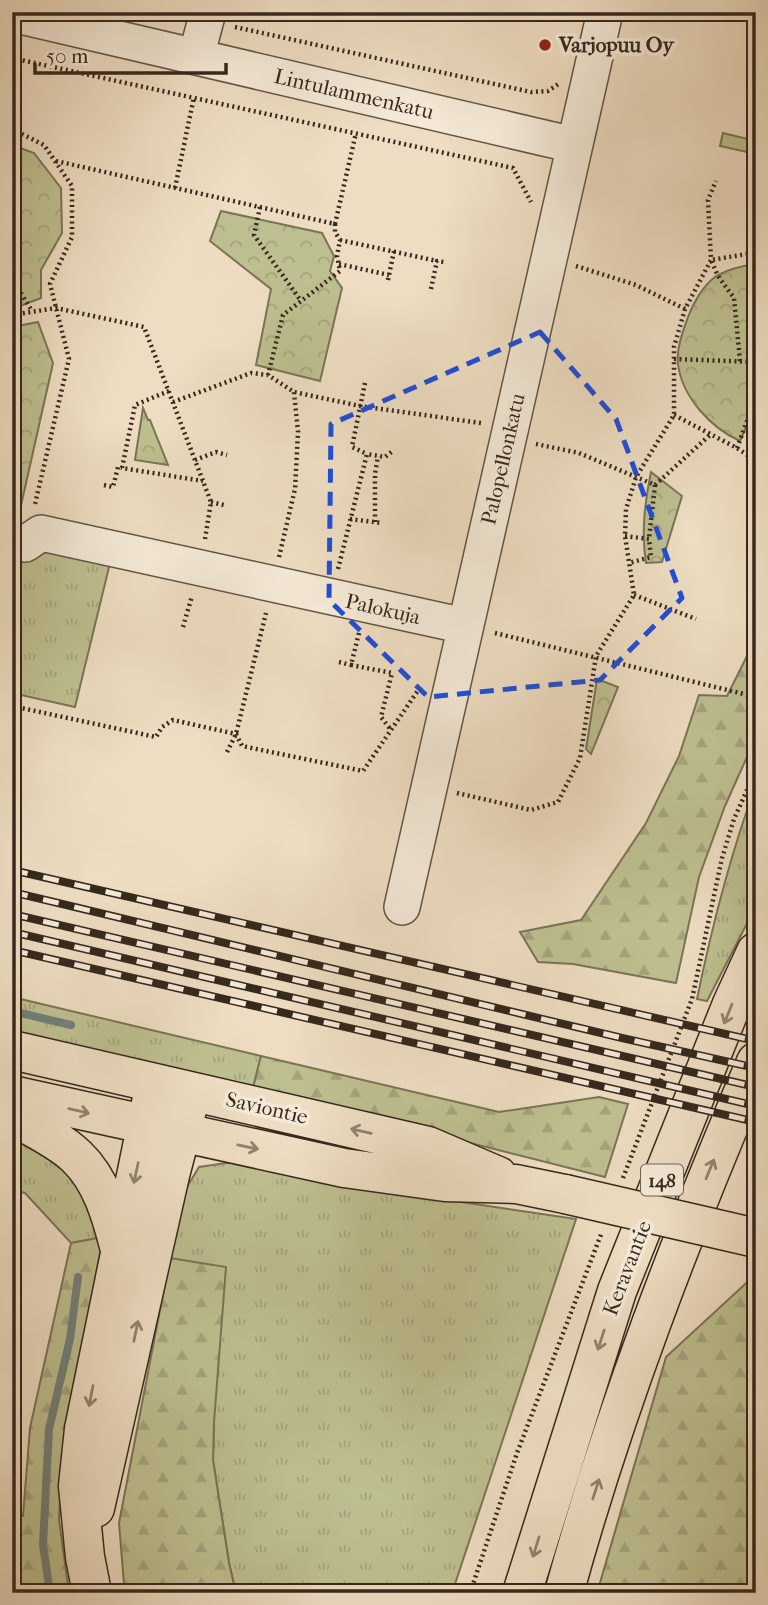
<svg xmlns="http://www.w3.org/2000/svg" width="768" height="1605" font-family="'IM FELL French Canon',serif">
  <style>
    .grass { fill: url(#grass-tufts); stroke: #7a7456; stroke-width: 2 }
    .forest { fill: url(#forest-firs); stroke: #7a7456; stroke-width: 2 }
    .park { fill: url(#park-crowns); stroke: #7a7456; stroke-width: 2 }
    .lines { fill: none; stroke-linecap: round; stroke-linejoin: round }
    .stream { stroke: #718079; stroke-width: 8 }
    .minor-casing { stroke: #645546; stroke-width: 38 }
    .major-casing { stroke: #36281d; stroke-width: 41 }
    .path { stroke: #36281d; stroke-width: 4.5; stroke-dasharray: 2 3.5; stroke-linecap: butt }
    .minor { stroke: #f4e9d7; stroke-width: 35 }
    .major { stroke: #eeddc2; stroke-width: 38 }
    .rail-casing { stroke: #36281d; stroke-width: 8 }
    .rail { stroke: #f4e9d7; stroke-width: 5; stroke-dasharray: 16; stroke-linecap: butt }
    .major-bridge-casing { stroke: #36281d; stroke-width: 41; stroke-linecap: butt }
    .major-bridge { stroke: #eeddc2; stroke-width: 38 }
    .oneway { stroke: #928270 }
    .marked { fill: none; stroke: #1d4ed8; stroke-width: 5; stroke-dasharray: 14 9; stroke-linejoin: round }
    .poi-dot { fill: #8f2418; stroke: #f4e9d7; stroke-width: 2.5 }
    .labels { text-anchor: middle; stroke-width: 7; stroke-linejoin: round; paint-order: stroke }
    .shield { fill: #f4e9d7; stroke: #6f6255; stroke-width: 2 }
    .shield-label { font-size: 19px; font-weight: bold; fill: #36281d }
    .poi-label { font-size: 21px; font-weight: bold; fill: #36281d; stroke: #f4e9d7; text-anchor: start }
    .street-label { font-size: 21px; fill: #36281d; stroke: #f4e9d7 }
  </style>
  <defs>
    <pattern id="grass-tufts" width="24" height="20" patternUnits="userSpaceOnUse" patternTransform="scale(1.75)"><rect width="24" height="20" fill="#bebf90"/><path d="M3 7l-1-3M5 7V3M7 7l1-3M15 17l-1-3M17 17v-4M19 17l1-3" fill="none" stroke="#a4a47c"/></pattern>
    <pattern id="forest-firs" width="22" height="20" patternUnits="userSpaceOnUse" patternTransform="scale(1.75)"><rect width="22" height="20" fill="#bebf90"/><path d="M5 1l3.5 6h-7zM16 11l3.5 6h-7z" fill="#a4a47c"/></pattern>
    <pattern id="park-crowns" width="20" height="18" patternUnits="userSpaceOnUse" patternTransform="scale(1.75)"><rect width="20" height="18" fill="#bebf90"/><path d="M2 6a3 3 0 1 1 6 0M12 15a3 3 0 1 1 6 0" fill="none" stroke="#a4a47c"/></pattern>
  </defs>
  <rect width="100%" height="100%" fill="#eeddc2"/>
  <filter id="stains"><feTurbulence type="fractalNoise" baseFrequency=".00286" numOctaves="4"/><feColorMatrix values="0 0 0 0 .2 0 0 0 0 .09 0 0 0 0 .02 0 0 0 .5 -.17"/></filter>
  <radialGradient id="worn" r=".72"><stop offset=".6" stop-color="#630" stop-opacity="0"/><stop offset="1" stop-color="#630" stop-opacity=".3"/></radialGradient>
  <path class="grass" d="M723 133 756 141V154L720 146Z
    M44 549 110 563 75 707 12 693V556L31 561Z
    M756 785V906L707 1001 697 999C712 926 730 855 756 785Z
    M12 997 261 1056 253 1088 12 1034Z
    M12 1134 72 1174 103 1237 71 1243 25 1193 12 1190Z
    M233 1162 367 1188 576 1219 452 1593H236L229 1563 213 1460 214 1422 170 1258 181 1197 199 1167Z"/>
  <path class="forest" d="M756 638V737L725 806 699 877 676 983 573 964 538 962 520 932 581 920 646 823 679 756 699 695 727 696Z
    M261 1056 499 1112 599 1097 628 1104 605 1177 253 1088Z
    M103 1237 62 1453 59 1520 69 1593H12V1538L17 1517 23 1516 30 1428 71 1243Z
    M170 1258 226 1267 214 1422 213 1460 229 1563 236 1593H128L124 1584 119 1523Z
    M756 1274V1593H597L666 1357Z"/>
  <path class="park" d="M12 145 34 153 61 188 62 233 41 270V298L12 309Z
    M221 211 322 233 334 256 330 271 342 288 320 381 256 365 271 289 210 241Z
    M756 264V405L740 441C711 428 682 397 678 364 676 349 683 331 688 317 693 303 703 286 715 277 727 269 742 266 756 264Z
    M38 322 53 363 20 510 12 517V327Z
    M143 408 148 420H150L168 465 135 460Z
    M651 472 682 496 662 562 646 563C641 532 645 502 651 472Z
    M597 679 618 687 591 754 586 749Z"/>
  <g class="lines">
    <path class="stream" d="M12 1011 71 1025
      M12 1163 14 1164
      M50 1593 43 1545 49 1429 70 1339 78 1277"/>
    <g class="minor-casing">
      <path id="minor" d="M12 14 574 145
        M196 57 208 12
        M12 542 25 544 41 533 465 626
        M402 907 605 12"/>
    </g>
    <g class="major-casing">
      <path id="major" d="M12 1050 428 1146 498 1176
        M12 1095 344 1168 445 1182 516 1184 565 1194
        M12 1116C32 1127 61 1141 77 1157 101 1180 111 1215 119 1246
        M95 1508 170 1175 187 1110
        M92 1593 85 1557 78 1486 84 1429 151 1103
        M522 1593 617 1291 732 1004 756 952
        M564 1593C614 1411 682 1235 756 1062"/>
    </g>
    <path class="path" d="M235 27 531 92 548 91 560 83
      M12 58 513 168 531 202
      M12 129 44 145 72 186V237L50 284 69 359 35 504
      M56 161 335 224V232L340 240 337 256 340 271 283 315 268 375
      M175 188 194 97
      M260 207 254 235 301 301
      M335 224 356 133
      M340 240 437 261
      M339 264 389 275
      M576 266 636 285 685 309
      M12 279 32 311
      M388 280 394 251
      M431 289 437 261 444 262
      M12 315 56 308 144 327 211 502 205 539
      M674 359 756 362
      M740 361 734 298 718 276 711 260 747 254 756 255
      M365 383 352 447 367 454
      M169 391 135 405 122 468 203 481
      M173 402 251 373 268 375 294 392 360 406 481 423
      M674 415 737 448 756 461
      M536 444 579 453 655 485 649 539
      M737 448 756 397
      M195 460 216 452 227 455
      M104 485 113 487 118 467 122 468
      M655 485 711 434
      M211 502 224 505
      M350 519 382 523
      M375 522V474L378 456
      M625 536 649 539 651 557 629 563
      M279 557 295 489 298 432 294 392
      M338 569 367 454 385 457 394 450
      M634 595 696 619
      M12 596 19 570
      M183 627 192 596
      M359 633 351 665 392 673 381 717 391 730
      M495 633 756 697
      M339 662 351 665
      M12 706 156 737 162 727 173 720 236 734 242 746 363 771 419 689
      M227 752 236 734 266 613
      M457 793 531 810 558 802 580 758 596 656 634 595 625 536 626 509 636 477 674 415V347L685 309 711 260 708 200 716 181
      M623 1178 692 999 722 858 734 819 756 770
      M470 1593 517 1453 602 1232"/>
    <use href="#minor" class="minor"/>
    <use href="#major" class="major"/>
    <g class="rail-casing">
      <path id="rail" d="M12 870 756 1041
        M12 892 622 1038 756 1068
        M12 914 756 1087
        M12 932 756 1106
        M12 950 756 1122"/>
    </g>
    <use href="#rail" class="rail"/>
    <g class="major-bridge-casing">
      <path id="major-bridge" d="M565 1194 756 1238"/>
    </g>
    <use href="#major-bridge" class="major-bridge"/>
  </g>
  <defs><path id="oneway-shaft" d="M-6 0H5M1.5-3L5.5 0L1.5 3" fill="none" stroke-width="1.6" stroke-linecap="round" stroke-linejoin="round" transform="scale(1.75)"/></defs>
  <g class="oneway">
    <use href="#oneway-shaft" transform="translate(728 1014) rotate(112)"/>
    <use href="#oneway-shaft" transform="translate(79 1111) rotate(13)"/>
    <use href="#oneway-shaft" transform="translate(361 1131) rotate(-167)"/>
    <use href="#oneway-shaft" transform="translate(248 1147) rotate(12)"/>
    <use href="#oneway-shaft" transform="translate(710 1169) rotate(-68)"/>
    <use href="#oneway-shaft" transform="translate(136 1173) rotate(102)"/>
    <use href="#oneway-shaft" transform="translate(136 1331) rotate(-78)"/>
    <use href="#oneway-shaft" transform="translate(601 1340) rotate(108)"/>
    <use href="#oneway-shaft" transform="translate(91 1396) rotate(101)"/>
    <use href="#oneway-shaft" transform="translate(596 1489) rotate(-72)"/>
    <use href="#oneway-shaft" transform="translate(536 1547) rotate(107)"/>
  </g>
  <path class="marked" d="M540 332 616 419 682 598 600 680 428 697 329 600 331 424Z"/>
  <circle class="poi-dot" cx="545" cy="45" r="7"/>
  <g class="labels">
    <rect class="shield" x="641" y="1164.5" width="42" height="31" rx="5"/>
    <g class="shield-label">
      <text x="662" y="1187">148</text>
    </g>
    <g class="poi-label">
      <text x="559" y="52">Varjopuu Oy</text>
    </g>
    <g class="street-label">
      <text transform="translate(354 94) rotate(13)" y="7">Lintulammenkatu</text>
      <text transform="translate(503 459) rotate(-77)" y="7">Palopellonkatu</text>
      <text transform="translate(383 609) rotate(13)" y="7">Palokuja</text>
      <text transform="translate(267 1108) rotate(13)" y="7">Saviontie</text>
      <text transform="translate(627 1268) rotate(-69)" y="7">Keravantie</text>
    </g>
  </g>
  <rect width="768" height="1605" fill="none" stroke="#eeddc2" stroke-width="42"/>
  <rect x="14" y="14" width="740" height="1577" fill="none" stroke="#36281d" stroke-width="3.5"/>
  <rect x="21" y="21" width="726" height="1563" fill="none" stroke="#36281d" stroke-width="2"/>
  <path d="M35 63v10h191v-10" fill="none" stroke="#36281d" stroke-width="3.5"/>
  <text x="46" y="63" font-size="21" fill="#36281d" stroke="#f4e9d7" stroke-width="5" paint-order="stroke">50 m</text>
  <rect width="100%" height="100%" filter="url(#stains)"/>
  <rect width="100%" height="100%" fill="url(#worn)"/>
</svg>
